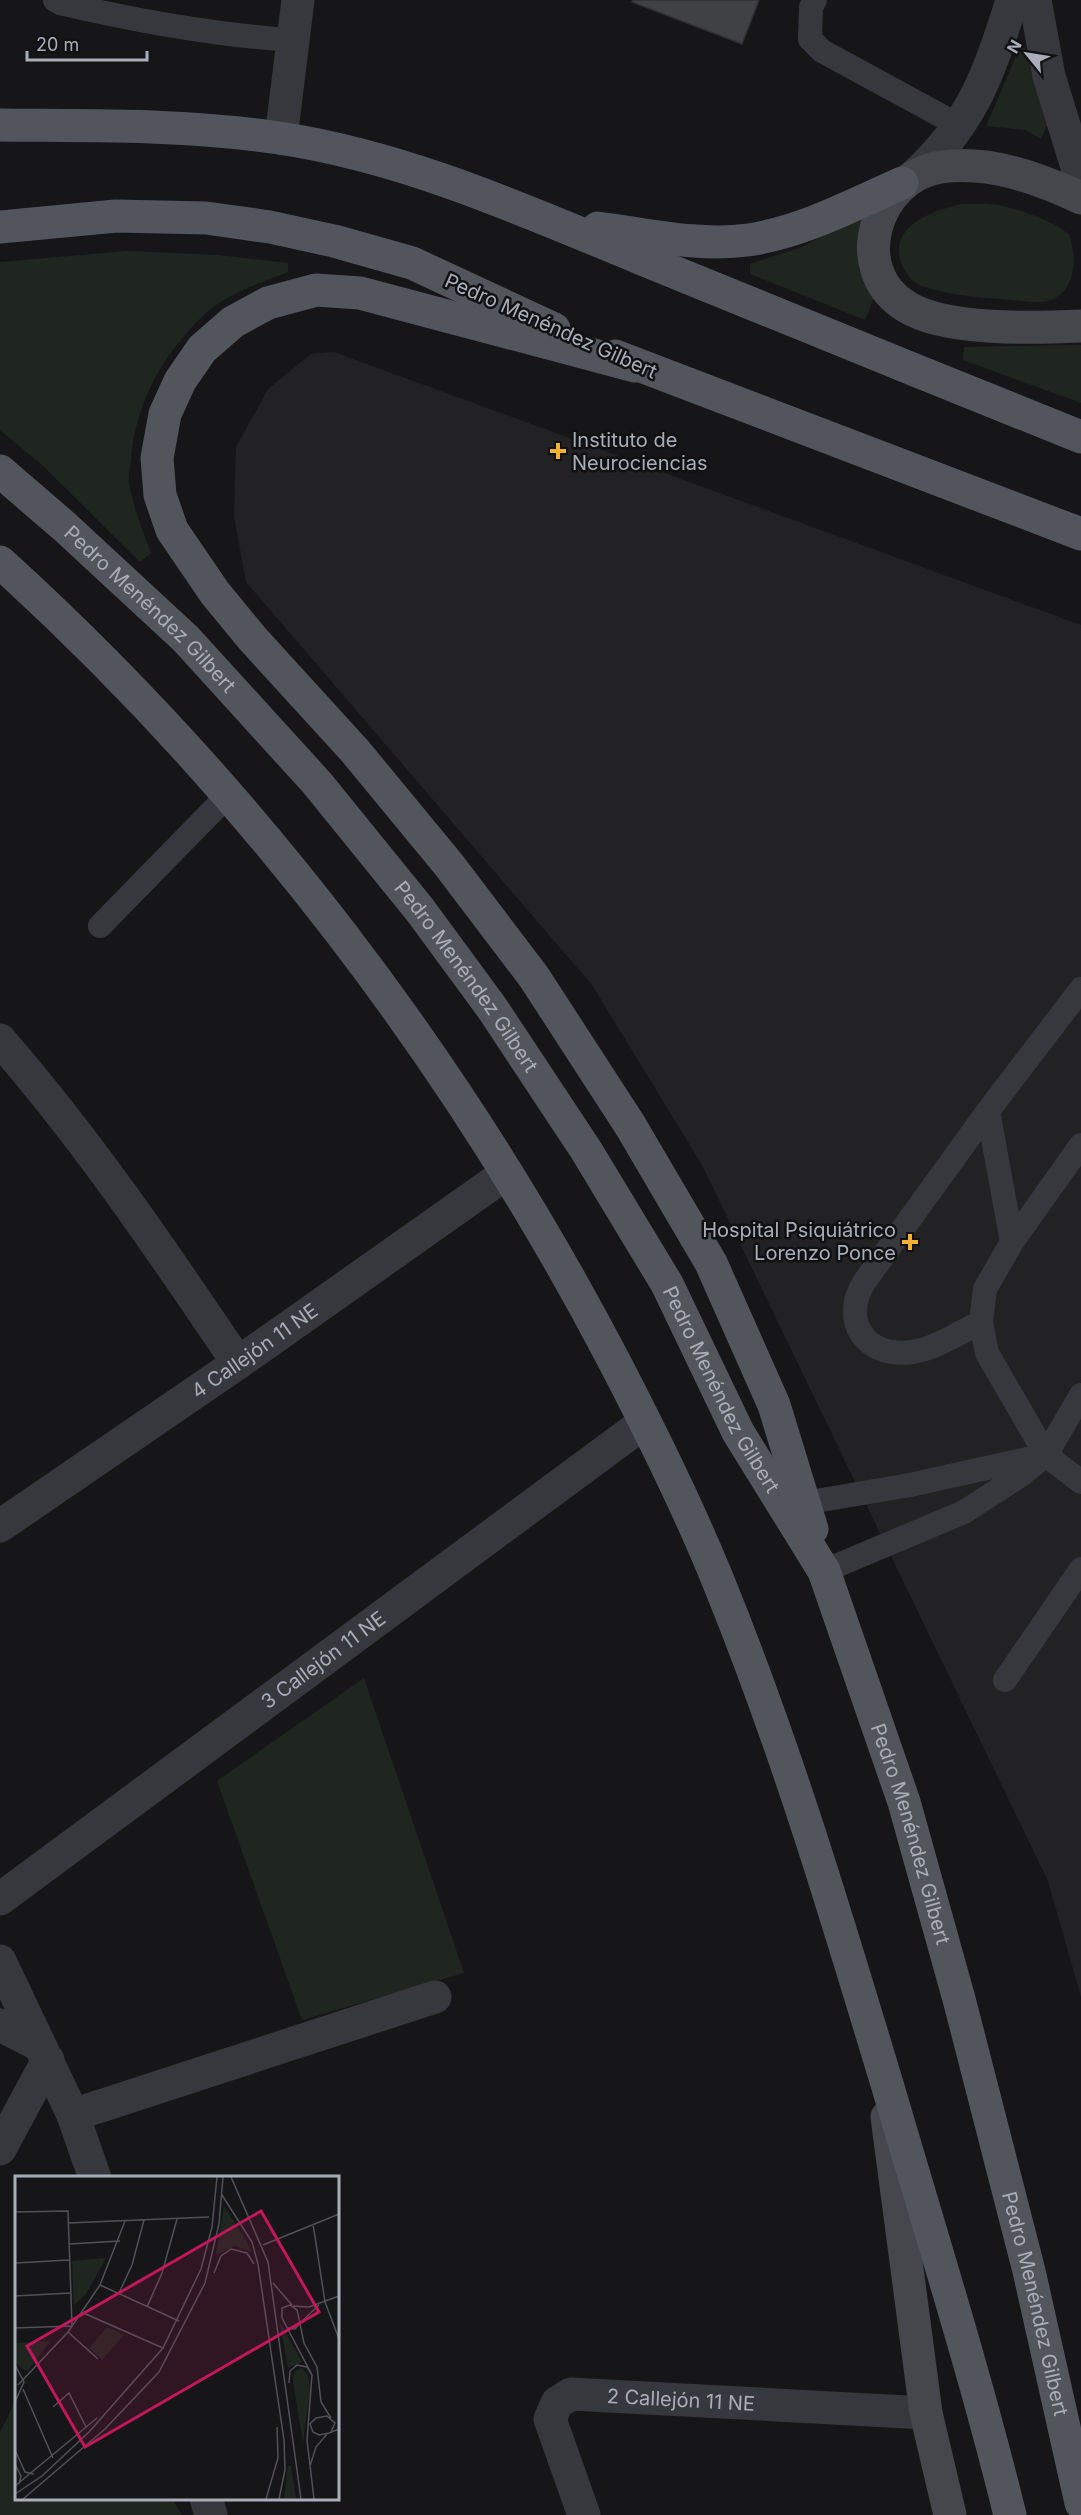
<svg xmlns="http://www.w3.org/2000/svg" width="1081" height="2515" font-family="Inter,sans-serif">
  <style>
    .built { fill: #222225 }
    .green { fill: #1e261f }
    .building { fill: #404145; stroke: #303034; stroke-width: 1.5 }
    .lines { fill: none; stroke-linecap: round; stroke-linejoin: round }
    .lane { stroke: #37383d; stroke-width: 24 }
    .street { stroke: #37383d; stroke-width: 33 }
    .secondary { stroke: #45474d; stroke-width: 33 }
    .primary { stroke: #53555c; stroke-width: 33 }
    .poi-dot { fill: #f2b134; stroke: #111113; stroke-width: 2 }
    .labels { text-anchor: middle; stroke-width: 5; stroke-linejoin: round; paint-order: stroke }
    .street-label { font-size: 20px; fill: #a8adb8; stroke: #111113 }
    .poi-label { font-size: 20px; fill: #a8adb8; stroke: #111113; text-anchor: start }
    .inset-road { fill: none; stroke: #505258; stroke-width: 1.5 }
    .view { fill: #c2185b; fill-opacity: 0.15; stroke: #c2185b; stroke-width: 3 }
    .inset-edge { fill: none; stroke: #a8adb8; stroke-width: 3 }
  </style>
  <rect width="100%" height="100%" fill="#161618"/>
  <path class="built" d="M334 352 1081 625V1997L1048 1881 702 1165 592 985 246 582 234 516 236 447 268 389 311 354Z"/>
  <path class="green" d="M1020 47 1025 48 1047 125 1041 139 1025 130 986 126Z
    M962 204C975 204 990 203 1003 206 1020 210 1057 222 1069 235 1081 266 1071 306 1032 302 996 298 953 298 919 285 911 281 905 272 902 265 886 226 934 210 962 204Z
    M862 215C856 250 852 269 874 298L865 320 750 274V264L802 247Z
    M127 251 218 255 288 263V272C260 283 229 293 206 313 164 352 135 403 131 460 130 467 128 476 129 483 133 507 143 531 151 553L140 562 41 464 0 430V262Z
    M1081 345V403L963 360 964 347Z
    M364 1678 464 1973 302 2020 217 1781Z
    M16 2400V2498L172 2499 182 2515H0V2432Z"/>
  <path class="building" d="M633 0H759L742 44 632 2Z"/>
  <g class="lines">
    <path class="lane" d="M55 0 60 3C137 21 214 35 293 40
      M815 0 811 7 810 39 822 51 960 126
      M100 926 228 795
      M988 1111 1012 1242
      M1081 1145 1012 1242 985 1289 981 1322 987 1353 1046 1455 1081 1482
      M981 1322C960 1332 935 1349 912 1352 866 1359 839 1320 865 1281L988 1111 1081 989
      M804 1503 910 1485 1041 1456
      M824 1571 964 1512 1021 1475 1046 1455 1081 1395
      M1005 1680 1081 1569"/>
    <g class="street">
      <path d="M1035 0 1049 76 1081 180"/>
      <path d="M281 138 298 0"/>
      <path d="M913 177C971 125 990 73 1012 0"/>
      <path d="M0 1040C88 1141 163 1252 238 1363"/>
      <path id="s1" d="M0 1526 238 1363 507 1173"/>
      <path id="s2" d="M0 1899 645 1422"/>
      <path d="M0 1961 73 2115 95 2178"/>
      <path d="M0 2025 39 2045"/>
      <path d="M73 2115 435 1997"/>
      <path d="M0 2149 48 2060"/>
      <path d="M206 2498 211 2515"/>
      <path id="s3" d="M584 2515 550 2419 557 2403 571 2394 926 2413"/>
    </g>
    <path class="secondary" d="M1081 198C1038 178 989 160 941 167 875 177 846 271 907 307 946 331 1034 328 1081 326
      M887 2117 926 2413 950 2515"/>
    <g class="primary">
      <path d="M0 125C94 126 187 124 279 138 407 157 528 212 647 261 792 320 936 379 1081 437"/>
      <path d="M0 227 116 216 206 218 270 227 334 241 412 263 554 329"/>
      <path d="M598 228C646 234 699 247 748 240 802 232 853 205 902 183"/>
      <path d="M615 356 1081 534"/>
      <path d="M635 366 360 293 316 290 268 303 233 322 202 349 180 381 165 414 157 458 160 495 172 530 215 593 252 638 355 751 449 865 534 977 630 1125 711 1263 774 1405 812 1529"/>
      <path id="s4" d="M0 471 65 527 186 639 317 783 420 910 492 1008 586 1150 667 1284 738 1432 824 1571 904 1802 959 1999 1029 2271 1081 2503"/>
      <path d="M0 562C249 788 457 1061 613 1359 651 1432 688 1506 719 1583 787 1750 838 1921 890 2094 931 2234 975 2373 1010 2515"/>
    </g>
  </g>
  <g class="poi-dot">
    <path d="M555 442h6v6h6v6h-6v6h-6v-6h-6v-6h6z"/>
    <path d="M907 1233h6v6h6v6h-6v6h-6v-6h-6v-6h6z"/>
  </g>
  <g class="labels">
    <g class="street-label">
      <text transform="translate(551 326) rotate(24)" y="7">Pedro Menéndez Gilbert</text>
      <text dy="7" stroke="none"><textPath href="#s4" startOffset="204">Pedro Menéndez Gilbert</textPath></text>
      <text dy="7" stroke="none"><textPath href="#s4" startOffset="690">Pedro Menéndez Gilbert</textPath></text>
      <text dy="7" stroke="none"><textPath href="#s1" startOffset="309">4 Callejón 11 NE</textPath></text>
      <text dy="7" stroke="none"><textPath href="#s4" startOffset="1176">Pedro Menéndez Gilbert</textPath></text>
      <text dy="7" stroke="none"><textPath href="#s2" startOffset="402">3 Callejón 11 NE</textPath></text>
      <text dy="7" stroke="none"><textPath href="#s4" startOffset="1662">Pedro Menéndez Gilbert</textPath></text>
      <text dy="7" stroke="none"><textPath href="#s4" startOffset="2148">Pedro Menéndez Gilbert</textPath></text>
      <text dy="7" stroke="none"><textPath href="#s3" startOffset="246">2 Callejón 11 NE</textPath></text>
    </g>
    <g class="poi-label">
      <text x="572" y="447">Instituto de<tspan x="572" dy="23">Neurociencias</tspan></text>
      <text x="896" y="1237" text-anchor="end">Hospital Psiquiátrico<tspan x="896" dy="23">Lorenzo Ponce</tspan></text>
    </g>
  </g>
  <g transform="translate(15 2176)">
    <rect width="324" height="324" fill="#161618"/>
    <path d="M209 30 229 61 237 76 220 70 201 79ZM91 82 71 118 59 129 57 85ZM264 144 287 186 273 192ZM92 151 109 159 87 184 74 172ZM35 165 14 194H9L0 186V167ZM287 192 293 199 295 214 288 267 278 205 279 196ZM273 290H276L281 323H269Z" fill="#1e261f"/>
    <path class="inset-road" d="M216 1 253 86 286 323M207 19 237 66 243 88 269 264 270 294 264 323M0 36 53 35 57 149M53 47 194 41M298 48 310 126 324 163M54 68 105 65M248 69 324 38M0 87 54 84M199 97 206 80 216 73 232 77 239 88M258 107 277 129M85 109 164 145M104 117 117 89 129 44M0 120 56 117M278 130 294 131 324 120M132 131 147 97 162 43M66 136 148 172M285 147 304 129M285 148 289 167 302 191 306 226 316 242M0 152 57 150M273 152 280 153 285 147 282 134 275 129 267 132V142L297 199 292 264 299 323M53 156 83 183M0 189 9 206 0 226M274 207 275 195 282 189 292 191 297 199M3 209 53 156 85 109 110 45M8 213 38 282M38 231 54 217 71 251M316 256 320 247 312 240 301 242 295 248 298 256 304 259 314 257 324 253M0 274 10 296 19 298M0 288 6 300 4 308M295 290 301 271 312 258M0 310 82 242M0 318 27 300 74 256 148 172 186 93 197 51 202 1M8 323 90 253 144 196 190 107 204 48 208 1M251 323 263 282 262 251"/>
    <path class="view" d="M246 35 304 136 70 271 12 170Z"/>
    <rect width="324" height="324" class="inset-edge"/>
  </g>
  <g transform="translate(1027 54) rotate(300)" stroke="#111113" stroke-width="4.5" paint-order="stroke">
  <path d="M0-4.5L10 22L0 15L-10 22Z" fill="#a8adb8"/>
  <text y="-9" font-size="16" font-weight="bold" text-anchor="middle" fill="#a8adb8">N</text>
  </g>
  <path d="M27 51v9h120v-9" fill="none" stroke="#a8adb8" stroke-width="3"/>
  <text x="36" y="51" font-size="18" fill="#a8adb8" stroke="#111113" stroke-width="4.5" paint-order="stroke">20 m</text>
</svg>
